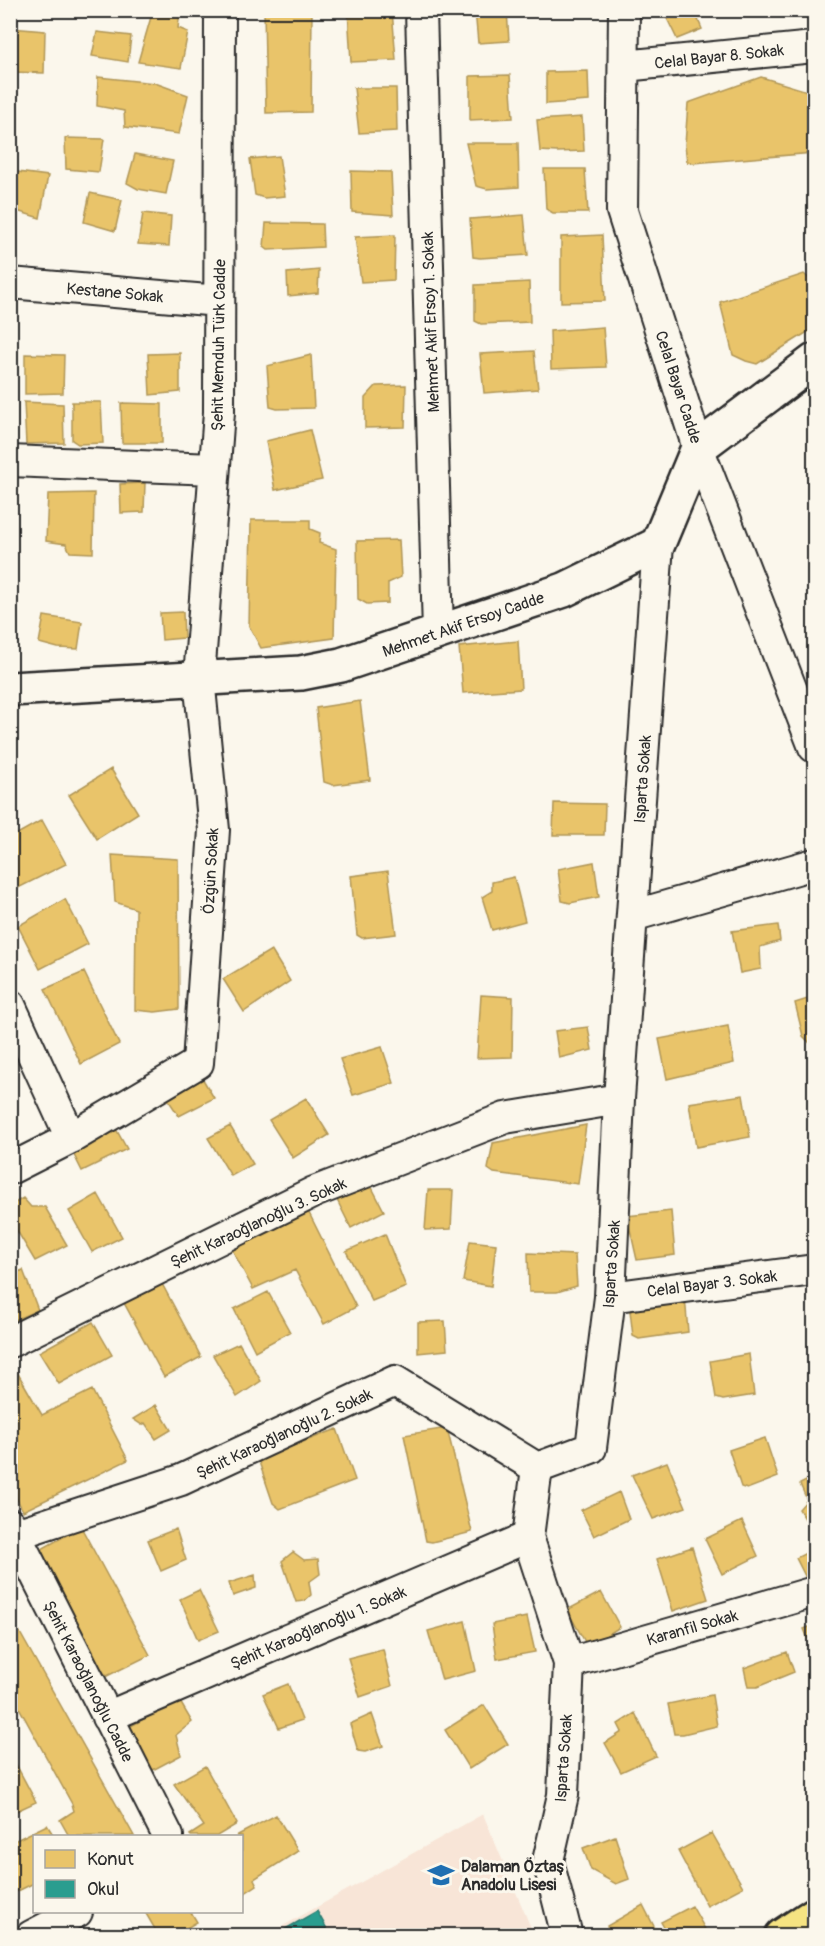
<svg xmlns="http://www.w3.org/2000/svg" width="825" height="1946" font-family="Pangolin,sans-serif">
  <style>
    .built { fill: #f8e5d7 }
    .homes { fill: #e9c46a; stroke: #b09657; stroke-width: 1.5 }
    .schools { fill: #2a9d8f; stroke: #2a7b71; stroke-width: 1.5 }
    .lines { fill: none; stroke-linecap: round; stroke-linejoin: round }
    .minor-casing { stroke: #2b2b2b; stroke-width: 34 }
    .tertiary-casing { stroke: #2b2b2b; stroke-width: 38 }
    .primary-casing { stroke: #2b2b2b; stroke-width: 38 }
    .minor { stroke: #fbf7ec; stroke-width: 30 }
    .tertiary { stroke: #fbf7ec; stroke-width: 33 }
    .primary { stroke: #f5e382; stroke-width: 33 }
    .labels { text-anchor: middle; stroke-width: 6; stroke-linejoin: round; paint-order: stroke }
    .street-label { font-size: 16px; fill: #2b2b2b; stroke: #fbf7ec }
    .poi-label { font-size: 16px; font-weight: bold; fill: #2b2b2b; stroke: #fbf7ec; text-anchor: start }
  </style>
  <rect width="100%" height="100%" fill="#fbf7ec"/>
  <filter id="ink" filterUnits="userSpaceOnUse"><feTurbulence type="fractalNoise" baseFrequency=".0167" numOctaves="2"/><feDisplacementMap in="SourceGraphic" scale="12" xChannelSelector="R" yChannelSelector="G"/><feConvolveMatrix kernelMatrix="1 2 1 2 8 2 1 2 1" color-interpolation-filters="sRGB"/></filter>
  <g filter="url(#ink)">
    <path class="built" d="M483 1814 534 1935 265 1936Z"/>
    <path class="homes" d="M153 10 180 11 178 28 188 32 181 68 138 62Z
      M264 10H312L311 112 266 113Z
      M348 10H392L396 60 351 62Z
      M475 10H507L509 41 478 43Z
      M663 10H694L702 29 677 39Z
      M11 28 45 31 44 73 11 72Z
      M97 32 131 36 128 62 92 56Z
      M588 71 589 101 546 104V72Z
      M510 75 513 118 470 120V76Z
      M98 77 155 83 188 95 179 134 125 127 124 111 97 106Z
      M761 77 814 93V153L693 163 687 162 685 145 688 103Z
      M354 88H396L397 131 359 133Z
      M582 117 584 151 557 152 540 151 537 120Z
      M65 138 104 139 99 172 66 169Z
      M466 143H518L519 187 487 189 476 186Z
      M135 154 173 161 166 194 138 189 127 183Z
      M279 156 285 196 264 198 255 195 250 159Z
      M544 169H585L588 213H553L546 209Z
      M10 171 48 176 40 218 10 209Z
      M351 171 391 172 393 215 352 212Z
      M90 193 122 200 115 231 84 222Z
      M143 213 171 216 169 246 138 244Z
      M524 215 528 255 480 258 473 257 470 219Z
      M266 223 322 224 323 247 268 250 264 247Z
      M395 235 394 280 361 282 355 237Z
      M602 235 605 301 561 302V237Z
      M319 270 318 293 288 296 287 273Z
      M804 274 814 283V328L757 364 746 361 733 355 720 302Z
      M529 282 530 322 481 324 475 321V285Z
      M603 327 606 367 551 369 550 331Z
      M534 351 538 389 484 393 480 354Z
      M180 353V392L150 395 148 354Z
      M25 354 64 355 63 393 25 394Z
      M311 355 314 408 277 409 270 407 267 366Z
      M406 385 405 427 365 428V398L376 386Z
      M24 402 63 404 64 443 26 444Z
      M72 402H101L103 443 78 444 72 440Z
      M121 403 162 404V443H122Z
      M310 430 322 480 275 490 266 441Z
      M145 483 144 512 121 513 120 484Z
      M94 493 93 553 70 552 66 544 46 541 48 494Z
      M251 520H310V529L320 533 319 543 336 549 334 638 261 648 249 626Z
      M399 540 401 577 388 583V603L367 604 358 599 357 541Z
      M183 612 184 638 162 640 160 613Z
      M44 616 82 622 78 649 58 648 39 643Z
      M518 641 521 689 463 693 459 647Z
      M360 701 370 780 333 785 324 782 316 708Z
      M111 769 138 813 97 839 69 795Z
      M554 803 605 804 604 835H553Z
      M42 820 66 864 18 888 10 875V838Z
      M112 855 178 859 179 1009 155 1012 135 1010 136 909 115 902Z
      M594 862 599 897 570 903 562 901 558 869Z
      M388 871 396 934 362 938 357 935 351 876Z
      M514 877 525 921 492 930 482 897 492 891V882Z
      M65 899 88 944 40 969 18 926Z
      M778 925 780 941 760 947 761 969 740 973 732 931Z
      M271 950 290 981 244 1012 223 979Z
      M84 972 119 1044 81 1064 45 989Z
      M481 995 513 997 512 1057 477 1058Z
      M814 997V1041L810 1043 803 1036 795 1003Z
      M728 1026 734 1063 667 1079 659 1039Z
      M588 1027 592 1050 559 1058 555 1031Z
      M382 1047 394 1083 353 1095 340 1059Z
      M201 1076 214 1098 179 1116 165 1095Z
      M743 1095 750 1137 696 1147 689 1103Z
      M306 1098 329 1135 293 1158 269 1120Z
      M111 1120 127 1149 82 1171 68 1143Z
      M586 1125 578 1184 494 1173 488 1169 493 1143Z
      M230 1126 253 1164 231 1176 208 1138Z
      M365 1174 384 1211 351 1228 331 1188Z
      M428 1190H453L451 1229 425 1230Z
      M98 1194 122 1237 92 1252 69 1211Z
      M23 1198 31 1207H45L67 1245 35 1261 10 1219V1206Z
      M303 1201 356 1307 324 1324 295 1270 253 1289 227 1240Z
      M671 1211 675 1255 637 1260 627 1216Z
      M385 1234 406 1287 372 1301 346 1251Z
      M470 1241 496 1244 491 1286 463 1281Z
      M528 1253 575 1255 577 1286 557 1292H529Z
      M23 1270 38 1310 10 1322V1275Z
      M161 1282 201 1357 164 1377 123 1301Z
      M268 1292 290 1332 255 1351 234 1309Z
      M685 1296 688 1332 639 1339 633 1336 629 1302Z
      M445 1321 447 1350 418 1353V1322Z
      M93 1322 112 1355 59 1384 39 1352Z
      M239 1343 261 1381 237 1397 213 1355Z
      M749 1354 754 1395 723 1400 716 1398 710 1361Z
      M10 1360 42 1415 92 1390 128 1460 23 1511 10 1485Z
      M156 1405 171 1430 156 1439 145 1423 142 1425 133 1419Z
      M447 1428 472 1532 432 1542 426 1541 404 1435Z
      M337 1429 355 1480 280 1509 273 1503 258 1459Z
      M765 1438 778 1477 747 1489 741 1487 729 1450Z
      M667 1462 686 1507 653 1519 632 1475Z
      M814 1477V1533L799 1509 807 1500 800 1484Z
      M619 1492 629 1519 594 1536 581 1510Z
      M742 1521 758 1556 722 1574 705 1539Z
      M81 1527 150 1655 107 1676 95 1664 38 1551Z
      M176 1529 186 1560 161 1571 148 1540Z
      M692 1547 708 1599 673 1611 657 1559Z
      M814 1549V1588L812 1590 796 1558Z
      M293 1552 304 1560 318 1559 320 1574 309 1582 311 1595 304 1601 296 1602 282 1561Z
      M255 1575 256 1588 233 1596 229 1583Z
      M199 1590 219 1631 198 1640 180 1599Z
      M601 1592 620 1627 588 1647 567 1610Z
      M10 1615 134 1836H69L60 1820 74 1811 72 1804 10 1691Z
      M527 1617 535 1652 497 1659 492 1624Z
      M465 1621 476 1671 442 1680 428 1631Z
      M814 1625V1642L810 1644 804 1629Z
      M383 1649 392 1686 360 1697 348 1658Z
      M787 1652 794 1672 757 1687H748L744 1668Z
      M288 1684 302 1720 279 1728 263 1694Z
      M712 1695 717 1726 683 1734H674L668 1704Z
      M179 1700 192 1722 176 1735 181 1755 151 1771 127 1728Z
      M484 1705 508 1744 469 1769 445 1730Z
      M635 1713 656 1756 621 1772 605 1743 622 1732 618 1724Z
      M372 1714 383 1746 365 1752 358 1751 350 1724Z
      M10 1753 36 1802 10 1814Z
      M205 1766 237 1824 217 1836H191L190 1835 204 1826 174 1784Z
      M276 1815 298 1851 254 1879 257 1885 242 1895V1836H236Z
      M47 1825 54 1836H34V1883L10 1895V1843Z
      M712 1833 743 1887 707 1906 678 1851Z
      M615 1836 629 1879 616 1884 591 1870 583 1848Z
      M643 1905 659 1936H612L607 1926Z
      M692 1906 706 1931 697 1936H669L661 1922Z
      M145 1912H191L197 1922 173 1936H159Z"/>
    <path class="schools" d="M317 1911 331 1936H273Z"/>
    <g class="lines">
      <g class="minor-casing">
        <path id="minor" d="M421 10 438 633
          M624 10 622 211 698 448 814 747
          M624 66 814 47
          M10 283 219 301
          M10 461 214 469
          M632 916 814 864
          M10 1005 71 1138
          M10 1169 71 1138 198 1063 214 830 199 678 219 412 220 10
          M610 1297 814 1270
          M10 1342 314 1192 505 1118 619 1099
          M10 1524 168 1836
          M10 1536 181 1480 395 1381 537 1468
          M569 1663 814 1592
          M107 1717 528 1537
          M31 1936 77 1912
          M567 1936 548 1861 563 1795 569 1663 528 1537 537 1468 591 1448 610 1297 619 1099 658 544"/>
      </g>
      <g class="tertiary-casing">
        <path id="tertiary" d="M10 689 301 673 341 665 564 590 658 544 698 448 814 361"/>
      </g>
      <g class="primary-casing">
        <path id="primary" d="M782 1936 814 1915"/>
      </g>
      <use href="#minor" class="minor"/>
      <use href="#tertiary" class="tertiary"/>
      <use href="#primary" class="primary"/>
    </g>
  </g>
  <defs>
    <g id="school-bare" transform="scale(2.07)"><path d="M0-5L7-2L0 1L-7-2ZM-4 1L0 2.5L4 1V4Q0 6-4 4Z" fill="#1f6fb2" stroke="#fbf7ec" stroke-width="2.5" paint-order="stroke"/></g>
  </defs>
  <g fill-rule="evenodd">
    <use href="#school-bare" x="441" y="1875"/>
  </g>
  <g class="labels">
    <g class="street-label">
      <text transform="translate(719 56) rotate(-6)" y="6">Celal Bayar 8. Sokak</text>
      <text transform="translate(115 292) rotate(5)" y="6">Kestane Sokak</text>
      <text transform="translate(430 322) rotate(-92)" y="6">Mehmet Akif Ersoy 1. Sokak</text>
      <text transform="translate(218 345) rotate(-89)" y="6">Şehit Memduh Türk Cadde</text>
      <text transform="translate(679 387) rotate(72)" y="6">Celal Bayar Cadde</text>
      <text transform="translate(463 624) rotate(-19)" y="6">Mehmet Akif Ersoy Cadde</text>
      <text transform="translate(642 779) rotate(-86)" y="6">Isparta Sokak</text>
      <text transform="translate(210 871) rotate(-87)" y="6">Özgün Sokak</text>
      <text transform="translate(258 1222) rotate(-25)" y="6">Şehit Karaoğlanoğlu 3. Sokak</text>
      <text transform="translate(611 1264) rotate(-86)" y="6">Isparta Sokak</text>
      <text transform="translate(712 1283) rotate(-7)" y="6">Celal Bayar 3. Sokak</text>
      <text transform="translate(284 1433) rotate(-25)" y="6">Şehit Karaoğlanoğlu 2. Sokak</text>
      <text transform="translate(318 1627) rotate(-23)" y="6">Şehit Karaoğlanoğlu 1. Sokak</text>
      <text transform="translate(692 1627) rotate(-16)" y="6">Karanfil Sokak</text>
      <text transform="translate(89 1681) rotate(63)" y="6">Şehit Karaoğlanoğlu Cadde</text>
      <text transform="translate(563 1758) rotate(-86)" y="6">Isparta Sokak</text>
    </g>
    <g class="poi-label">
      <text x="461" y="1872">Dalaman Öztaş<tspan x="461" dy="18">Anadolu Lisesi</tspan></text>
    </g>
  </g>
  <rect width="825" height="1946" fill="none" stroke="#fbf7ec" stroke-width="36"/>
  <rect x="18" y="18" width="789" height="1910" fill="none" stroke="#2b2b2b" stroke-width="2" filter="url(#ink)"/>
  <rect x="33" y="1835" width="210" height="78" fill="#fbf7ec" stroke="#a8a59f" stroke-width="1.5"/>
  <rect x="45" y="1850" width="30" height="18" fill="#e9c46a" stroke="#a8a59f" stroke-width="1.5"/>
  <text x="87" y="1865" font-size="18" fill="#2b2b2b">Konut</text>
  <rect x="45" y="1880" width="30" height="18" fill="#2a9d8f" stroke="#a8a59f" stroke-width="1.5"/>
  <text x="87" y="1895" font-size="18" fill="#2b2b2b">Okul</text>
</svg>
